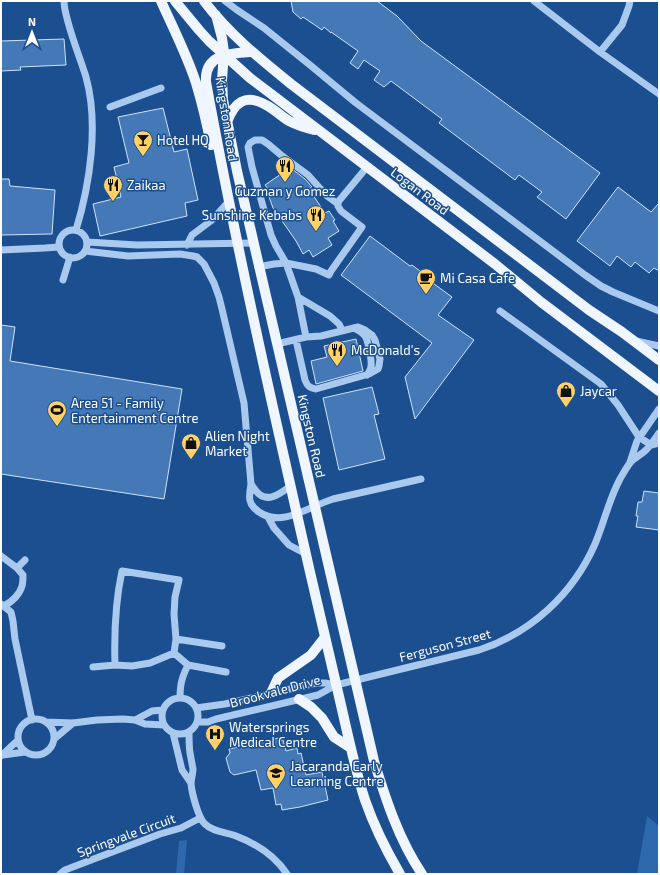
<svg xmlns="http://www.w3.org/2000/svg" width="660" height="875" font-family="'Exo 2',sans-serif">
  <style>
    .green { fill: #2e69ad }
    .building { fill: #4478b7; stroke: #cfe3fa }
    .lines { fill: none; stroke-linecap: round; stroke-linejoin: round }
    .minor { stroke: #a9c9ee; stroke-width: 7 }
    .major { stroke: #f0f6ff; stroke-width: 10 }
    .labels { text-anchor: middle; stroke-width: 3; stroke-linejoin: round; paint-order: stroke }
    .street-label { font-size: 13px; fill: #fff; stroke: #1b4f8f }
    .poi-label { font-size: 13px; fill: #fff; stroke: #1b4f8f; text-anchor: start }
  </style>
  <rect width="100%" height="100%" fill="#1b4f8f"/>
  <path class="green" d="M647 816 659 826V874H637Z
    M187 840 184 874H176L179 841Z"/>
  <path class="building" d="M291 1H377L397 16 421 41 600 173 566 219 537 197 542 192 519 175 515 180 439 123 442 119 391 81 384 87 374 80 380 71 364 60 358 69 350 63 358 51 331 32V33L324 27 322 30 303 17 301 19 293 12Z
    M64 39 66 65 20 67 21 70 1 71V41Z
    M163 108 174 152 187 149 198 200 185 203 187 216 100 236 93 204 121 197 114 167 129 163 118 117Z
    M292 169 305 179 312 187 309 189 325 213 329 211 335 220 333 221 339 231 328 238 332 245 313 257 309 250 303 254 296 241 273 208 268 194 270 192 265 185 281 174 283 176Z
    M1 179H9L10 186 55 190 52 234 1 235Z
    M618 187 651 212 659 203V271L654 268 649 273 635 262 631 267 617 256 610 266 577 241Z
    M370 236 410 266 412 265 420 271 419 273 452 297 438 315 474 340 415 419 405 377 432 343 341 275Z
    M1 325 15 327 10 361 182 389 164 499 1 474Z
    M356 339 363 371 316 384 311 361 327 357 324 346Z
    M372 387 379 414 374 415 385 459 339 470 323 398Z
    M644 491 659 493V530L636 527 638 516H636L638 502H642Z
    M279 738V741L283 740 286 751 297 748 298 754 301 753 306 775 322 772 328 800 300 807 282 810 281 804 276 805 273 788 261 790 256 770 234 775 230 772 226 758 230 753 229 749Z"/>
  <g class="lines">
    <path class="minor" d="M64 1C64 8 66 15 68 22 73 41 80 58 86 77 99 124 90 184 76 230
      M225 1 237 10 264 28 310 65 356 103 585 275 601 286 613 292 659 311
      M534 1 600 52 659 94
      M600 52 622 25 629 6 630 1
      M110 107 161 88
      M338 204 327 196 308 175 281 155 268 144 262 140H255L250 143 248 147 252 167 271 235 276 246 286 263 316 269 329 275 331 271 362 227 341 211 338 206V202L367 167
      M59 244a14 14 0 1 1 28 0a14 14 0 1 1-28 0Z
      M87 242 137 245 253 243
      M187 245 192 235 212 220 229 201
      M1 250 45 248 59 247
      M85 251 128 256 180 254 193 256 197 257 204 264 214 283 219 297 222 309 244 403 251 484C249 496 247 504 259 512 282 528 310 506 333 499L421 479
      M258 267 274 264 286 263 298 297 306 337
      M63 280 70 257
      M298 297 330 316 339 324 342 330
      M500 311 601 384 618 405 639 437 651 445 659 443
      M354 328C358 330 363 333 365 336 368 340 372 361 371 366 371 369 369 372 367 375
      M636 341 659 346
      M277 344 306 337 321 336 358 327 365 330 372 335 375 340 380 359 379 366 378 369 369 374 316 389C309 388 307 385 305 380L296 340
      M630 462 637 441 659 409
      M251 484C254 488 256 492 259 494 269 503 282 492 291 486
      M268 517 274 528 289 545 306 554
      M1 556 17 568 23 575C23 579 23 583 22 586 20 594 12 602 4 606
      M17 568 25 560
      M1 604 11 612 13 621 15 639 32 720
      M176 639 222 646
      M115 665C114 632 115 603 122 571L179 580 175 597 174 614 176 639 174 653
      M93 667 115 665 132 666 150 663 174 653 188 665
      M162 716a18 18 0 1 1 36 0a18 18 0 1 1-36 0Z
      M180 698C180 684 182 677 188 665L226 672
      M196 708 225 704 316 683H325L336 685
      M18 737a18 18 0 1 1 36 0a18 18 0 1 1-36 0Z
      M135 720 152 711 163 710
      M46 722 73 723 97 720 123 719 135 720 145 724 164 725
      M197 722H208L216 719 318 695 336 685 479 650C531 633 573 594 595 544 604 523 609 499 620 479 623 474 626 468 630 463 634 458 641 455 646 450 651 445 655 439 659 433
      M189 732C189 739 189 746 190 753 191 758 192 764 193 769 193 774 191 779 191 784 192 793 198 818 205 824 213 832 226 832 236 836 257 844 275 856 287 874
      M173 733 182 770 191 783
      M54 739 73 723
      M3 755 25 752
      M1 756 18 740
      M60 874 65 870 99 857 160 834 181 828 200 818"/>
    <path class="major" d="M161 1C173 28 187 55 196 83 202 103 207 124 211 145
      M175 1 199 30 209 41 250 78 495 264 541 302 659 391
      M204 1C228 33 260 59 291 84L589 310 622 332 659 360
      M216 15 222 38 224 52 222 80 223 100 237 171 374 761C386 800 399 840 422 874
      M251 52C230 53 204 54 206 82 236 246 273 409 310 572 319 611 328 649 337 688 346 725 353 763 365 800 374 826 386 850 400 874
      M227 122C234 103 245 93 266 105 274 109 281 116 289 121 297 125 306 128 315 130
      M271 693 278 678 311 655 325 637
      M299 699 311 707 322 718 334 737 351 748"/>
  </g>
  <defs>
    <g id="bar-pin" transform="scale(1)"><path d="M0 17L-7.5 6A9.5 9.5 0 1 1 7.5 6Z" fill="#ffd166" stroke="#1b4f8f"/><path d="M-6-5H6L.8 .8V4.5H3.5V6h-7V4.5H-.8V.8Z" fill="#111"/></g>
    <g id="restaurant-pin" transform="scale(1)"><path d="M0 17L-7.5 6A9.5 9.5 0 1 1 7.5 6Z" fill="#ffd166" stroke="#1b4f8f"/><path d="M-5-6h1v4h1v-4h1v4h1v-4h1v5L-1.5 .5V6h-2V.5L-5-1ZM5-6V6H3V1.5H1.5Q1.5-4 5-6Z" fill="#111"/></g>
    <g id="cafe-pin" transform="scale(1)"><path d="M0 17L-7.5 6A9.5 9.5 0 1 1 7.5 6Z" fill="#ffd166" stroke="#1b4f8f"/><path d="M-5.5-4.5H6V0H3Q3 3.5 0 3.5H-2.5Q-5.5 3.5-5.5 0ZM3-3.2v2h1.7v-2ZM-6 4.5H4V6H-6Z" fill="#111"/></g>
    <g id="shop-pin" transform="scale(1)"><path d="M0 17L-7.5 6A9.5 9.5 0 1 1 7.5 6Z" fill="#ffd166" stroke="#1b4f8f"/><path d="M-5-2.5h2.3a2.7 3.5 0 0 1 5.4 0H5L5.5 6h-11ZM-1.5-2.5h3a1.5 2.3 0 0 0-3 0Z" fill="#111"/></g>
    <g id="stadium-pin" transform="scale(1)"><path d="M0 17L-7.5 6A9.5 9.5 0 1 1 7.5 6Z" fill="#ffd166" stroke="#1b4f8f"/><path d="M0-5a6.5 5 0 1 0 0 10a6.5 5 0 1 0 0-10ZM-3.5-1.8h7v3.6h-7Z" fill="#111"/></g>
    <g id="hospital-pin" transform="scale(1)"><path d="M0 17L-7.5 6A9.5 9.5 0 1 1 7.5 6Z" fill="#ffd166" stroke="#1b4f8f"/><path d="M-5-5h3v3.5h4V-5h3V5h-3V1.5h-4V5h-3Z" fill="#111"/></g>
    <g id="school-pin" transform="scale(1)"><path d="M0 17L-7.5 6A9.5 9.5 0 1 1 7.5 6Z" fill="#ffd166" stroke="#1b4f8f"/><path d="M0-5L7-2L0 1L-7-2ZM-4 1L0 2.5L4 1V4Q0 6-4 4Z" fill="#111"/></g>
  </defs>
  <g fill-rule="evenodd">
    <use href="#bar-pin" x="143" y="140"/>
    <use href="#restaurant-pin" x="285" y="166"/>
    <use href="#restaurant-pin" x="113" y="185"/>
    <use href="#restaurant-pin" x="316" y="215"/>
    <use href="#cafe-pin" x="426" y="278"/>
    <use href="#restaurant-pin" x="337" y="350"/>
    <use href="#shop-pin" x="566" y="391"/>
    <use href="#stadium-pin" x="57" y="410"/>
    <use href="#shop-pin" x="191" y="443"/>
    <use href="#hospital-pin" x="215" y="734"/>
    <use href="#school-pin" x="276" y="773"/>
  </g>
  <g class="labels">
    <g class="street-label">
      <text transform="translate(227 119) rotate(81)" y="5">Kingston Road</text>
      <text transform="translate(420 191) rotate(37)" y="5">Logan Road</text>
      <text transform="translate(312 436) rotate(77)" y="5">Kingston Road</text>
      <text transform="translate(445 645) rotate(-15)" y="5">Ferguson Street</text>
      <text transform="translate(275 691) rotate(-15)" y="5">Brookvale Drive</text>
      <text transform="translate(126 835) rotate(-20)" y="5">Springvale Circuit</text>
    </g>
    <g class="poi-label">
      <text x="157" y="145">Hotel HQ</text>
      <text x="127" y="190">Zaikaa</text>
      <text x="285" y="196" text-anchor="middle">Guzman y Gomez</text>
      <text x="302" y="220" text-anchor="end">Sunshine Kebabs</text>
      <text x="440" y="283">Mi Casa Cafe</text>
      <text x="351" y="355">McDonald's</text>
      <text x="580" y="396">Jaycar</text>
      <text x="71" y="408">Area 51 - Family<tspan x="71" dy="15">Entertainment Centre</tspan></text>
      <text x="205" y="441">Alien Night<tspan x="205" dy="15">Market</tspan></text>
      <text x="229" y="732">Watersprings<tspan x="229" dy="15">Medical Centre</tspan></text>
      <text x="290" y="771">Jacaranda Early<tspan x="290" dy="15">Learning Centre</tspan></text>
    </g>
  </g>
  <rect width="660" height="875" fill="none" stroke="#ffffff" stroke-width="4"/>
  <g transform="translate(32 32)" stroke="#1b4f8f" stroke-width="3" paint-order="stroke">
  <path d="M0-3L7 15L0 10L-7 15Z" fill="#ffffff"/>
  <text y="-6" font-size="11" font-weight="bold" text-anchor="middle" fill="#ffffff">N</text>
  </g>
</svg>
